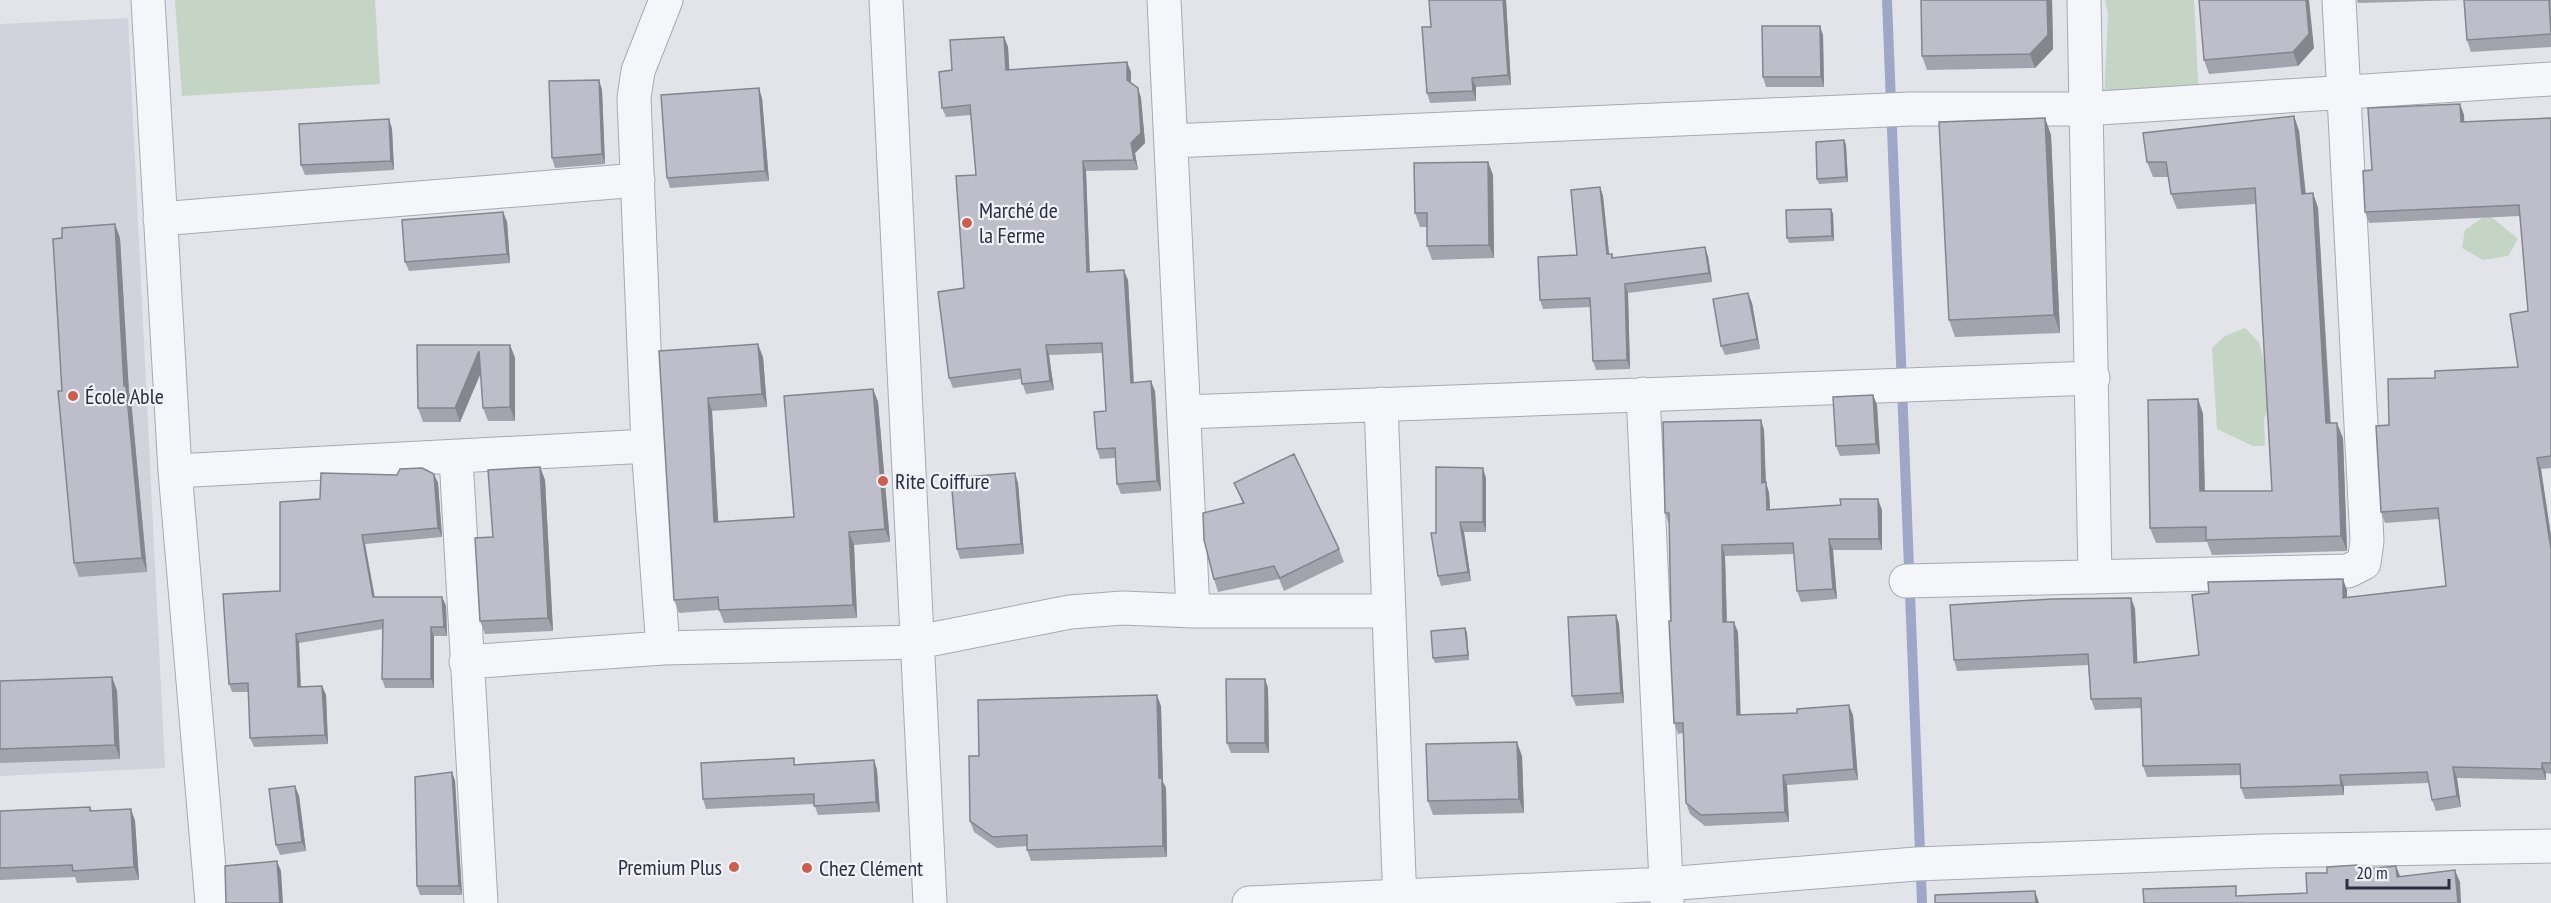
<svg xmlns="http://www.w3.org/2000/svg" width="2551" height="903" font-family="'PT Sans Narrow',sans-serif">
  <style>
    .built { fill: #d1d2dc }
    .green { fill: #c4d4c5 }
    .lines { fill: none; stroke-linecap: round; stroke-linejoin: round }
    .stream { stroke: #9fa7c9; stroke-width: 10 }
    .minor-casing { stroke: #a8a9b4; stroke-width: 35 }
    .minor { stroke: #f5f6f9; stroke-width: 33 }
    .wall { fill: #a3a3ae }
    .shaded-wall { fill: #84858d }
    .building { fill: #bdbeca; stroke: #84858d; stroke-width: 1.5 }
    .poi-dot { fill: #c95f4e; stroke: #f2f3f8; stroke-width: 2 }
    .labels { text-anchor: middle; stroke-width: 4.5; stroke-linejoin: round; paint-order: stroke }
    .poi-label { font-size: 22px; fill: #2b2d42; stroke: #f2f3f8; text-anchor: start }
  </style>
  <rect width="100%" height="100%" fill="#e3e3ea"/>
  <path class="built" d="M128 18 165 768 0 776V24Z"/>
  <path class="green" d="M175 0H375L380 84 182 96Z
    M2105 0H2194L2199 102 2104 101 2108 13Z
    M2488 214 2518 239 2508 256 2483 260 2462 248 2465 230Z
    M2245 328 2259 342 2270 383 2271 402 2264 419 2265 446H2253L2217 429 2212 348 2225 336Z"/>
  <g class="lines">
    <path class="stream" d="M1887 0 1922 903"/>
    <g class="minor-casing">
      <path id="minor" d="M148 0 175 471 212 903
        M886 0 930 903
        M1164 0 1193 611
        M2084 0 2095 577
        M1171 141 1910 109H2084L2551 79
        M160 219 638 180
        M1643 394 1667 903
        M1381 404 1400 903
        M1184 412 2093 378
        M456 457 481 903
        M175 471 648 446
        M1906 581 2348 571 2364 563 2367 541 2339 0
        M663 648 648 446 634 98 638 71 666 0
        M466 662 663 648 918 642 1070 612 1123 608 1193 611H1389
        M1249 903 1666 884 1916 864 2264 851 2551 846"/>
    </g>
    <use href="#minor" class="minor"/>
  </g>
  <path class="wall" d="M1506 0 1511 85 1476 87V101L1430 103 1427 93 1431 27Z
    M1921 0H2052L2053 49 2035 68 1927 70 1922 56Z
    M2357 0H2551V47L2471 52 2467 40 2464 0 2358 3Z
    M1823 35 1824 87H1766L1763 77Z
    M1004 37 1008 47 1009 70 1127 62 1131 72V83L1138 88 1141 98 1145 143 1135 153 1138 170 1086 171 1090 272 1128 280 1134 382 1155 391 1161 491 1121 494 1117 484 1115 458 1100 459 1097 449 1106 411 1103 353 1049 355 1054 390 1026 394 1021 379 953 388 949 378 964 288 976 175 971 115 946 117 942 108 952 70Z
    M2314 48 2298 66 2209 74 2204 60Z
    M599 80 602 90 605 164 555 168 552 158Z
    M762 98 769 181 670 188 667 178Z
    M2460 104 2464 115V122L2551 118V468L2541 469 2551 536V774L2546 773V780L2457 778 2461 807 2436 811 2432 800 2429 783 2344 786V795L2245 799 2241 788V775L2147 777 2143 766 2142 708 2095 710 2091 699 2088 665 1957 671 1954 660 2131 598 2135 609 2137 662 2199 655 2347 590V597L2446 586 2439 519 2385 523 2381 512 2389 425 2435 378 2518 367 2528 311 2520 216 2369 223 2365 212 2372 170Z
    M2294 116 2299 131 2306 194 2313 193 2318 208 2331 423 2343 438 2347 551 2212 555 2207 542 2156 543 2150 528 2198 399 2203 414 2205 491H2272L2256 204 2177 209 2171 194 2168 177H2153L2147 162Z
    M2045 118 2051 135 2060 333 1955 337 1949 320Z
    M389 119 392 129 394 170 305 175 301 165Z
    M1844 140 1846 145 1848 182 1819 184 1817 179Z
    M1488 162 1493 175 1494 258 1432 260 1427 246V227H1420L1415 213Z
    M1600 187 1603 196 1609 254H1612L1613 258 1708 256 1712 282 1628 293 1630 369 1596 370 1593 361 1591 307 1543 309 1540 300 1577 255Z
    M1831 209 1833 214 1834 241 1789 243 1787 238Z
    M503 212 507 222 510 263 409 271 405 262Z
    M120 238 129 393 131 399 147 572 79 577 74 563 62 391Z
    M1752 303 1760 349 1725 355 1721 346Z
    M510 345 515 358V421H488L483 408 481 373 460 422H423L418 408Z
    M659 351 763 357 767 407 712 411 718 522 794 517 873 389 878 402 890 542 854 545 857 618 724 623 719 610 679 613 674 600Z
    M1873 395 1877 405 1880 454 1840 456 1836 446Z
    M1761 420 1764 430 1766 482 1769 493 1770 510H1882V550H1833L1837 599 1801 602 1797 591 1794 554 1725 556 1727 622 1738 632 1740 715H1853L1858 780 1787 785 1789 822 1705 826 1690 814 1686 803 1683 733 1678 734 1674 723 1669 524 1665 513Z
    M540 467 545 480 553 631 485 634 480 621 493 537Z
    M434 474 438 483 442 537 365 544 375 597H442L446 606 447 636H434V688H385L382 679 383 629 299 643 301 687 322 686 326 695 328 744 254 747 250 738 249 692H232L229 684 280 591 320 499 397 475Z
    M1486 478V532H1464L1471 581 1441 586 1438 576 1436 533Z
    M1018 483 1024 554 960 559 957 549Z
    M1234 483 1339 549 1344 562 1284 591 1279 579 1218 592 1214 579 1243 504Z
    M1616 615 1619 624 1624 703 1576 706 1572 696Z
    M1465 628 1467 633 1469 660 1435 663 1433 658Z
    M112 677 117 691 120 759 0 763V681Z
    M1265 679 1268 688 1269 753H1231L1227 743Z
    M1161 706 1163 782 1166 788 1167 857 1031 861 1027 850V846L997 848 974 832 970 821 979 756Z
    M1522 756 1524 813 1433 815 1428 801Z
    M874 760 877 770 880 812 818 815 814 804 706 809 703 799 796 764Z
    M452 772 455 781 462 895H420L417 886Z
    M295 786 299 796 306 851 280 855 276 845Z
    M90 807 92 811 131 809 135 821 139 880 77 883 75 877 0 880V811Z"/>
  <path class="shaded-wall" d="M1503 0H1506L1511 85 1508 75Z
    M2047 0H2052L2053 49 2035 68 2030 54Z
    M2306 0H2309L2314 48 2298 66 2293 52Z
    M1820 26 1823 35 1824 87 1821 77Z
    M1004 37 1008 47 1010 80 1006 70Z
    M1127 62 1131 72V90L1127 80Z
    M1472 78 1476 87V101L1473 91Z
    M599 80 602 90 605 164 602 154Z
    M759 88 762 98 769 181 765 171Z
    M1138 88 1141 98 1145 143 1135 153 1138 170 1134 160 1131 143Z
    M2460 104 2464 115 2465 133 2461 122Z
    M2294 116 2299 131 2307 209 2302 194Z
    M2045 118 2051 135 2060 333 2054 315Z
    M389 119 392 129 394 170 391 161Z
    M1844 140 1846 145 1848 182 1846 177Z
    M1083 161 1086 171 1090 282 1087 272Z
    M1488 162 1493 175 1494 258 1489 245Z
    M1600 187 1603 196 1610 263 1607 254Z
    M2313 193 2318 208 2331 438 2326 423Z
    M1831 209 1833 214 1834 241 1832 236Z
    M503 212 507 222 510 263 507 254Z
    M115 224 120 238 129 393 131 399 147 572 142 558 124 386Z
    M1705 247 1708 256 1712 282 1709 273Z
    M1124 270 1128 280 1134 392 1131 383Z
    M1625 284 1628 293 1630 369 1627 360Z
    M1748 293 1752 303 1760 349 1757 339Z
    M758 344 763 357 767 407 762 394Z
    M510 345 515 358V421L510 407Z
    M1046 345 1049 355 1054 390 1050 381Z
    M479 351 484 365 460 422 455 408Z
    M1151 381 1155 391 1161 491 1157 481Z
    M873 389 878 402 890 542 885 529Z
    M1873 395 1877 405 1880 454 1876 444Z
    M708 398 712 411 719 535 714 522Z
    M2198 399 2203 414 2205 507 2200 491Z
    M1761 420 1764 430 1766 493 1762 483Z
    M2337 423 2343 438 2347 551 2341 536Z
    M2537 458 2541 469 2551 536V551Z
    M540 467 545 480 553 631 548 618Z
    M1483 468 1486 478V532L1483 522Z
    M1015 473 1018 483 1024 554 1021 544Z
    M434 474 438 483 442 537 438 528Z
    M1766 482 1769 493 1771 521 1767 510Z
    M1878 499 1882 510V550L1879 539Z
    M1460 522 1464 532 1471 581 1468 572Z
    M849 532 854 545 857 618 853 605Z
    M362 535 365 544 376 606 373 597Z
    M1829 539 1833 550 1837 599 1833 589Z
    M1722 545 1725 556 1727 632 1723 622Z
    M2343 579 2347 590V608L2343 598Z
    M442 597 446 606 447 636 444 627Z
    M2131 598 2135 609 2138 674 2134 663Z
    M1616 615 1619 624 1624 703 1621 693Z
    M1734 622 1738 632 1741 726 1737 715Z
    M431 627 434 636V688L431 679Z
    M1465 628 1467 633 1469 660 1468 655Z
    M296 634 299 643 301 696 298 687Z
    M112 677 117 691 120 759 115 745Z
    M1265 679 1268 688 1269 753 1265 743Z
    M322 686 326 695 328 744 325 735Z
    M1157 695 1161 706 1163 782 1166 788 1167 857 1163 846 1159 778Z
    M1849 705 1853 715 1858 780 1854 769Z
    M1517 742 1522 756 1524 813 1519 799Z
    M874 760 877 770 880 812 876 802Z
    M2542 763 2546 773V780L2542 769Z
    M2453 767 2457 778 2461 807 2457 796Z
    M452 772 455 781 462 895 459 886Z
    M1783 775 1787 785 1789 822 1785 812Z
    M2340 775 2344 786V795L2341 785Z
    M295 786 299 796 306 851 302 842Z
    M131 809 135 821 139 880 134 867Z
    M277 861 281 871 283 903H280Z
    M2396 866 2401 878 2397 877Z
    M2455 870 2460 882 2461 903H2458Z
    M2035 891 2039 903H2036Z"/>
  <path class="building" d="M1429 0H1503L1508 75 1472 78 1473 91 1427 93 1422 27H1431Z
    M1921 0H2047L2048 35 2030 54 1922 56Z
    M2199 0H2306L2309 34 2293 52 2204 60Z
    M2464 0H2549L2551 34 2467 40Z
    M1762 26H1820L1821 77H1763Z
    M1004 37 1006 70 1127 62V80L1138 88 1141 133 1131 143 1134 160 1083 161 1087 272 1124 270 1131 383 1151 381 1157 481 1117 484 1115 448 1097 449 1094 412 1106 411 1102 343 1046 345 1050 381 1022 384 1020 369 949 378 938 292 964 288 956 176 976 175 970 105 942 108 939 72 952 70 950 40Z
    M599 80 602 154 552 158 549 81Z
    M759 88 765 171 667 178 661 95Z
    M2460 104 2461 122 2551 118V456L2537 458 2551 550V763H2542V769L2453 767 2457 796 2432 800 2427 772 2340 775 2341 785 2241 788 2240 764 2143 766 2141 698 2091 699 2088 654 1954 660 1950 605 2052 599 2131 598 2134 663 2199 655 2192 595 2209 593 2208 582 2343 579V598L2446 586 2438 508 2381 512 2376 426 2389 425 2388 379 2435 378V371L2518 367 2510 314 2528 311 2519 205 2365 212 2363 171 2372 170 2368 108Z
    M2294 116 2302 194 2313 193 2326 423H2337L2341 536 2206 540V527L2150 528 2148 400 2198 399 2200 491H2272L2255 188 2171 194 2166 162H2147L2143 133Z
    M2045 118 2054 315 1949 320 1939 122Z
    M389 119 391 161 301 165 299 124Z
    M1844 140 1846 177 1817 179 1816 142Z
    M1488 162 1489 245 1427 246V213H1415L1414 163Z
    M1600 187 1607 254H1612V258L1705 247 1709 273 1625 284 1627 360 1593 361 1590 298 1540 300 1538 257 1577 255 1571 190Z
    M1831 209 1832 236 1787 238 1786 210Z
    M503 212 507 254 405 262 402 220Z
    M115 224 124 386H126L142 558 74 563 58 391H62L53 239 62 238V228Z
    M1748 293 1757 339 1721 346 1713 299Z
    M758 344 762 394 708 398 714 522 794 517 784 396 873 389 885 529 849 532 853 605 719 610 718 597 674 600 659 351Z
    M417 345H510V407L483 408 479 351 455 408H418Z
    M1873 395 1876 444 1836 446 1833 397Z
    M1761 420 1762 483 1766 482 1767 510 1841 505 1840 499H1878L1879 539H1829L1833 589 1797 591 1793 543 1722 545 1723 622H1734L1737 715 1797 713V709L1849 705 1854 769 1783 775 1785 812 1701 815 1686 803 1683 723H1674L1669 621H1671L1669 513H1665L1663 422Z
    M1294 454 1339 549 1280 578 1274 566 1214 579 1204 540 1203 513 1244 503 1234 483Z
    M540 467 548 618 480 621 475 538 493 537 488 470Z
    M1436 467 1483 468V522H1460L1468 572 1438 576 1431 533H1436Z
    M422 468 434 474 438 528 362 535 373 597H442L444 627H431V679H382L383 620 296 634 298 687 322 686 325 735 250 738 248 683 229 684 223 594 280 591V502L320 499 321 473 397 475 400 469Z
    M1015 473 1021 544 957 549 951 478Z
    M1616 615 1621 693 1572 696 1568 617Z
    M1465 628 1468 655 1433 658 1431 631Z
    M112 677 115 745 0 749V681Z
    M1226 679H1265V743H1227Z
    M1157 695 1159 778 1162 777 1163 846 1027 850V835L993 837 970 821 969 756H979L978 700Z
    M1517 742 1519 799 1428 801 1426 744Z
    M794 758V765L874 760 876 802 814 806V794L703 799 701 763Z
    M452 772 459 886H417L415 777Z
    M295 786 302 842 276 845 269 789Z
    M90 807V811L131 809 134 867 73 871 72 865 0 868V811Z
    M277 861 280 903H226L225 866Z
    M2357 865V870L2396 866 2397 877 2455 870 2458 903H2144L2143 889 2236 886V896L2307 893 2306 873H2327V867Z
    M2035 891 2036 903H1935V895Z"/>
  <g class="poi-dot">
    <circle cx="967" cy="223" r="6"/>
    <circle cx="73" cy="396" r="6"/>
    <circle cx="883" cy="481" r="6"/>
    <circle cx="734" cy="867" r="6"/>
    <circle cx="807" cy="868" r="6"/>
  </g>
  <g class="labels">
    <g class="poi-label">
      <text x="979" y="218">Marché de<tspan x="979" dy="25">la Ferme</tspan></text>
      <text x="85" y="404">École Able</text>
      <text x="895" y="489">Rite Coiffure</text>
      <text x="722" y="875" text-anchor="end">Premium Plus</text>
      <text x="819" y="876">Chez Clément</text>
    </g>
  </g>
  <path d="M2347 879v9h102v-9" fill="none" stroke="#2b2d42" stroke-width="3"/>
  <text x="2356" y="879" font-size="18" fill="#2b2d42" stroke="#f2f3f8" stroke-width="4.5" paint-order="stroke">20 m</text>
</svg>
